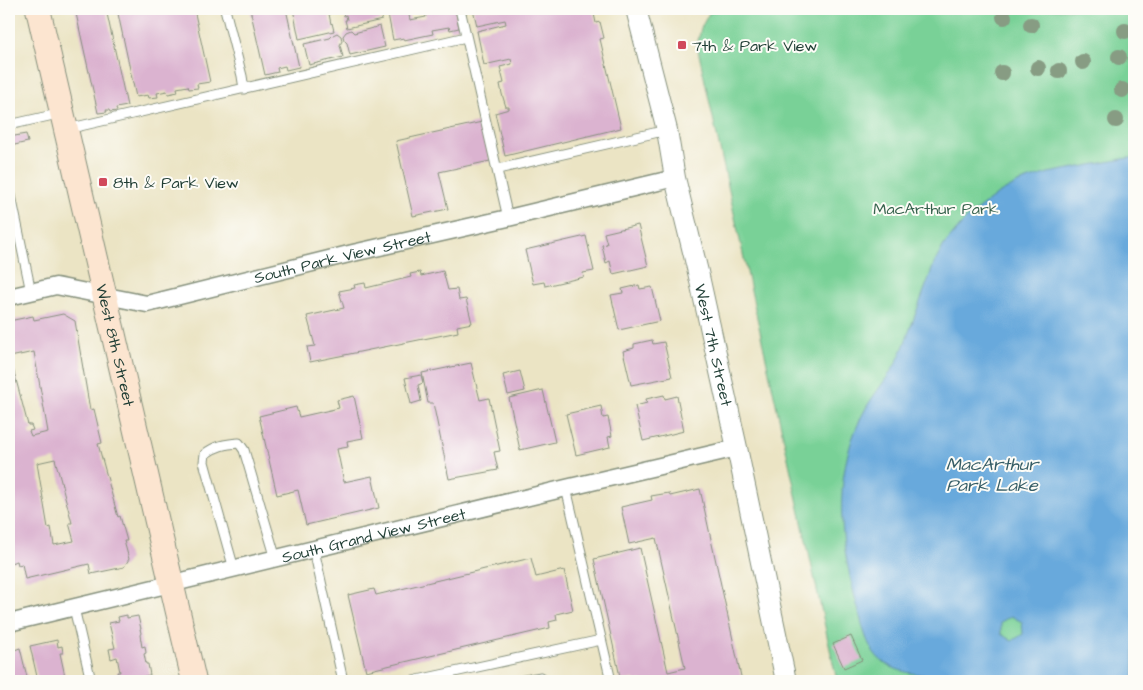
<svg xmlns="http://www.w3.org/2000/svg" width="1143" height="690" font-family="'Architects Daughter',sans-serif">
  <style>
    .green { fill: #79d197; stroke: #4c8766 }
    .water { fill: #68a9dc; stroke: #447388; fill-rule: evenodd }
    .building { fill: #dbb3d0; fill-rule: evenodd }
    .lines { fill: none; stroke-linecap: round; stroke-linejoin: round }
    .service-casing { stroke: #85907c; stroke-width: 11 }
    .minor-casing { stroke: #85907c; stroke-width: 19 }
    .tertiary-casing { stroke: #85907c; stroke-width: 22 }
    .secondary-casing { stroke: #85907c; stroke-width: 26 }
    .service { stroke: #fff; stroke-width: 9 }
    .minor { stroke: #fff; stroke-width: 16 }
    .tertiary { stroke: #fff; stroke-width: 20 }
    .secondary { stroke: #fce5d0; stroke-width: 24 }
    .tree { fill: #879c83 }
    .poi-dot { fill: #d1495b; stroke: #fdfcf7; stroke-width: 2 }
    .labels { text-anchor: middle; stroke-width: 4; stroke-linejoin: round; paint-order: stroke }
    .poi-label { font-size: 16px; fill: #1f3d34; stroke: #fdfcf7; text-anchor: start }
    .park-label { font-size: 16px; fill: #36624d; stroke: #fdfcf7 }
    .street-label { font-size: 16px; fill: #1f3d34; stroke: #fdfcf7 }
    .water-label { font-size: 18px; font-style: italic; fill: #355d66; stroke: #fdfcf7 }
  </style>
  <rect width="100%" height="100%" fill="#fdfcf7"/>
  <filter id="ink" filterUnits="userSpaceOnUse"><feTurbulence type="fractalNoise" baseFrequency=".02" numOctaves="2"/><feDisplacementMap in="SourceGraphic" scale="10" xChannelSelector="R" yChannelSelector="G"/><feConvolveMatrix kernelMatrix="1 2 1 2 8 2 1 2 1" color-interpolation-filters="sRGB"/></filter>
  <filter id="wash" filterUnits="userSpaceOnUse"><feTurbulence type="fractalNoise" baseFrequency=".0096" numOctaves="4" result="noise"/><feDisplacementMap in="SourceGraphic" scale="20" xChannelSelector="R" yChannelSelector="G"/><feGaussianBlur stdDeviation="1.12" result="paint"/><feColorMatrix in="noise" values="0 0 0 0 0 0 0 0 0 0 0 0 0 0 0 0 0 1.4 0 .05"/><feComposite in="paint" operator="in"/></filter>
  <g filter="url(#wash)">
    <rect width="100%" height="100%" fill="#ebe4c4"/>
    <path class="green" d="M727 9H1134V681H837L697 45 701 28 709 13Z"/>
    <path class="water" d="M1128 158H1134V681H952C930 673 904 677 883 662 865 648 862 622 856 601 838 535 832 468 867 406 875 393 885 381 893 368 897 362 900 355 903 348L934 264 944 245 960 226 969 216 998 194 1018 183 1048 173ZM1011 616 1022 622 1023 634 1012 641 1001 634V622Z"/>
    <g id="blocks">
      <path class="building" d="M75 9H106L127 106 116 108 117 111 110 112 109 110H106L107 112 98 113Z
        M117 9H194L210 82 197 84 198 88 189 89 188 86 177 88 178 92 168 94 167 91 157 93 158 97 149 98 148 95 136 97Z
        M250 9H286L299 67 286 70 285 66 277 68 278 72 265 75Z
        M293 9H328L331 24 332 23 334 31 299 39Z
        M342 9H379L382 20 347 28 345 20H347L346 15 344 16Z
        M387 9H412L413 10H408L410 20 426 17 424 9H455L459 28 450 30 449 27 432 30 433 34 404 40V38L393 40Z
        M473 9H593L596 23 600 22 604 38 600 39 621 128 505 156 495 113 509 109V107H506L502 94 500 84 504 83 500 67 512 64 511 59 484 65 477 31 506 24 505 20 477 26Z
        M380 26 385 47 350 55 347 43 344 40 343 36 346 32 351 30 354 33Z
        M337 33 341 36 342 41 340 45 343 57 309 65 304 44 330 38 333 35Z
        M482 122 490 161 439 172 448 209 413 216 396 141Z
        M26 134 28 142 10 146 9 137Z
        M638 225 648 266 613 274 610 261 606 263 602 245 607 244 604 233Z
        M586 236 594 271 583 273 584 277 545 286 544 282 533 284 525 250Z
        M443 271 448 290 457 289 459 300 466 299 472 323 457 326 458 332 310 362 307 347 315 346 307 316 344 308 339 291 355 288 354 285 365 283 366 288 411 277 410 274 420 272 421 276Z
        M639 285 640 289 652 287 660 321 619 330 611 295 623 293 622 289Z
        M63 314 75 321 90 410 94 409 102 443 98 444 118 517 120 516 127 541H124L129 559 124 567 91 574 89 564 25 579 22 564 18 565 17 561 10 563 9 557V321L33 316 34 320ZM34 352 48 432 31 436 29 431 33 430 31 425H28L10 357ZM55 459 72 523H69L74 541 54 545 51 527 48 528 37 463Z
        M652 340 653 344 664 342 672 377 631 385 623 351 634 348V344Z
        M471 363 480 400 489 398 500 451 494 452 498 470 449 479 433 403H428L422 373Z
        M520 371 525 391 508 395 503 375Z
        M421 375 423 383 418 385 421 401 411 404 405 378Z
        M543 390 555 442 520 450 509 398Z
        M664 395 665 399 677 396 684 431 643 441 635 406 647 403 646 399Z
        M354 396 363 438 347 441 348 447 337 449 344 482 372 476 379 508 306 525 298 490 277 495 259 416 296 407 299 417 339 408 337 400Z
        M601 406 603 418 608 417 612 436 608 437 610 447 576 455 566 414Z
        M700 489 742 681H635L634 679 621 681 594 559 640 548 668 672 685 668 656 538 629 544 621 507 652 500 651 496 669 493 670 496Z
        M531 558 536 577 564 570 573 610 556 614 557 620 549 622 550 628 366 671 348 595 374 589 376 595Z
        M127 615V618L138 616 141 629H140L141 633 140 635 142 647 145 646 146 653 144 654 146 664H148L150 675 125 681H119L117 672H120L117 657 111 659 109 649 115 648 109 623 119 621 118 617Z
        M851 636 862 660 844 668 833 644Z
        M57 640 58 647 62 646 63 653H60L66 681H38L30 646Z
        M20 648 28 681H9V652Z"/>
    </g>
  </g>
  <g filter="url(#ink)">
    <use href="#blocks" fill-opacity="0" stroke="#85907c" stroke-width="1"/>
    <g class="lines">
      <g class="service-casing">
        <path id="service" d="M225 9 242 76 244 89
          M460 9 508 218
          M9 125 62 113
          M67 129 466 37
          M498 169 667 130
          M9 186 31 292
          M566 488 611 681
          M314 550 343 681
          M234 569 204 462 205 454C215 446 225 444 239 443L244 450 276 559
          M74 608 91 681
          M413 681 601 640
          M519 681 541 677 546 681"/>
      </g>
      <g class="minor-casing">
        <g id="minor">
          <path id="s1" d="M9 297 56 286 147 304 353 253 508 218 675 178"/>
          <path id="s2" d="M9 623 566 488 737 448"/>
        </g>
      </g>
      <g class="tertiary-casing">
        <g id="tertiary">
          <path id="s3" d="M636 9 667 130 675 178 698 272 737 448 786 681"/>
        </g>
      </g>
      <g class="secondary-casing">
        <g id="secondary">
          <path id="s4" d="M38 9 194 681"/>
        </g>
      </g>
      <use href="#service" class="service"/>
      <use href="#minor" class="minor"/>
      <use href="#tertiary" class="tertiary"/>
      <use href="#secondary" class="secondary"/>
    </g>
    <g class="tree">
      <circle cx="1004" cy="17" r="8"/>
      <circle cx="1031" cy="25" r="8"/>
      <circle cx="1125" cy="31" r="8"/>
      <circle cx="1119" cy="57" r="8"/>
      <circle cx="1083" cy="62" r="8"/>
      <circle cx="1038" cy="68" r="8"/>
      <circle cx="1059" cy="71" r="8"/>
      <circle cx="1002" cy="73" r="8"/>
      <circle cx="1122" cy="90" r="8"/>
      <circle cx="1116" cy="120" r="8"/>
    </g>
  </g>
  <g class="poi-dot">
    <rect x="677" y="40" width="10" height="10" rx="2.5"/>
    <rect x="98" y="177" width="10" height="10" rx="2.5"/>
  </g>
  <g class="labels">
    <g class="poi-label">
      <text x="692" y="51">7th &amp; Park View</text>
      <text x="113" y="188">8th &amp; Park View</text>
    </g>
    <g class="park-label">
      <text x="936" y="214">MacArthur Park</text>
    </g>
    <g class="street-label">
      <text dy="6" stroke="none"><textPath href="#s1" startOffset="342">South Park View Street</textPath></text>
      <text dy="6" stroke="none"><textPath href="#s3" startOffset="345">West 7th Street</textPath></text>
      <text dy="6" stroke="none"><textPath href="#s4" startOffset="345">West 8th Street</textPath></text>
      <text dy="6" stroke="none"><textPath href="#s2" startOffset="375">South Grand View Street</textPath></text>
    </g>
    <g class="water-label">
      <text x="992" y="470">MacArthur<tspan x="992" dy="21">Park Lake</tspan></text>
    </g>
  </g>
  <rect width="1143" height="690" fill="none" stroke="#fdfcf7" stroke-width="30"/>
</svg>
